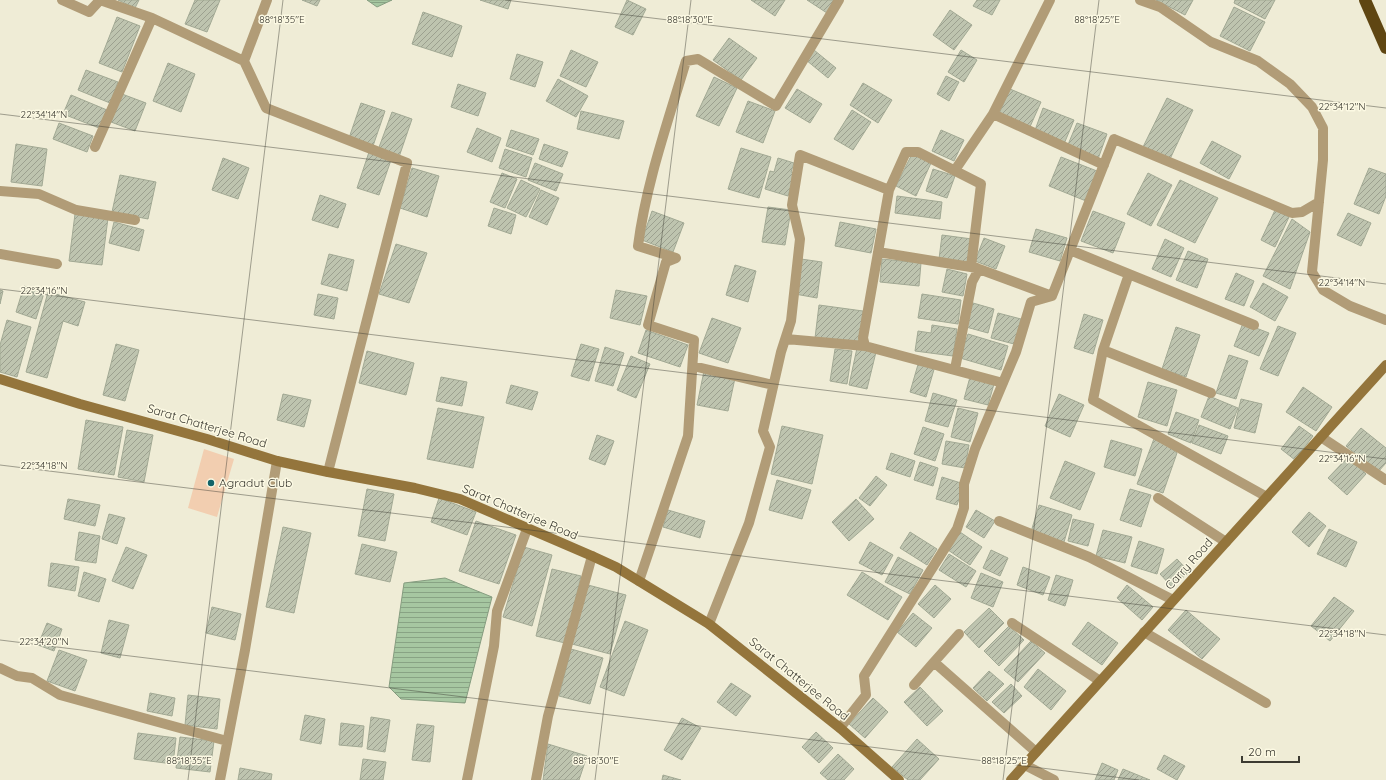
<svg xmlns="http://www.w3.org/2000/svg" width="1386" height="780" font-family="Quicksand,sans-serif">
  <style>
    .pitch { fill: #f2ceb0 }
    .water { fill: url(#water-rules); stroke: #869d80 }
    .building { fill: url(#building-hatch); stroke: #a2a994 }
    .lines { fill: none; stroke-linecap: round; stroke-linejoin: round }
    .street { stroke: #b19c77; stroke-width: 10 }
    .secondary { stroke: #94753c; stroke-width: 10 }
    .highway { stroke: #5f4612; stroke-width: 12 }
    .ticks { fill: none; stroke: #3c3b32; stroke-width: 1; stroke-opacity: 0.45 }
    .poi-dot { fill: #136368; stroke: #fcf9e3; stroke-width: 1.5 }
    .labels { text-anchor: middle; stroke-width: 3; stroke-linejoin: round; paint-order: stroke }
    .street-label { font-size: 12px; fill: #3c3b32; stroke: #fcf9e3 }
    .poi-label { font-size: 12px; fill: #3c3b32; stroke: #fcf9e3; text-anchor: start }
    .ticks-label { font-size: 10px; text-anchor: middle; fill: #3c3b32; stroke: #fcf9e3; stroke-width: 3; stroke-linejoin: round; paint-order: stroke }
  </style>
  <defs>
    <pattern id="water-rules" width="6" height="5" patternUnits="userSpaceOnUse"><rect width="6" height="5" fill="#a6c7a1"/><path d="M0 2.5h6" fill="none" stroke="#88a384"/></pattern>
    <pattern id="building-hatch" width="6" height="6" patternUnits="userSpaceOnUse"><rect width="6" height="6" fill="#bec4af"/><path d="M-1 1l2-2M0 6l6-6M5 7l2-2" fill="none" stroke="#9ca08f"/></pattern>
  </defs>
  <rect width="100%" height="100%" fill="#efecd6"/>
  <path class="pitch" d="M204 449 234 459 217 517 188 508Z"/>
  <path class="water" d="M367 0H392L377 7Z
    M445 578 492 597 465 703 401 699 389 687 404 583Z"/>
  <path class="building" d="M118 0H139L135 8Z
    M195 0H220L207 32 185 24Z
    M302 0H320L317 6Z
    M480 0H511L508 9Z
    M627 0 646 9 633 35 615 27Z
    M751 0H785L775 16Z
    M807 0H835L827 13Z
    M977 0H1000L992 15 973 6Z
    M1156 0H1193L1185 15Z
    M1235 0H1275L1265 19 1234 3Z
    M1234 7 1265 22 1250 51 1220 36Z
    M950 10 972 25 954 50 933 35Z
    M423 12 462 26 452 57 412 44Z
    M117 17 140 26 122 72 99 63Z
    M729 38 757 58 741 80 713 60Z
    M571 50 598 62 586 87 560 76Z
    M814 50 836 68 828 78 806 60Z
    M961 50 977 60 964 82 948 72Z
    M517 54 543 62 535 87 510 79Z
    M168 63 195 74 181 112 153 101Z
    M86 70 118 82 110 103 78 90Z
    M946 76 959 82 949 101 937 94Z
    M714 77 737 88 719 126 696 116Z
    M558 79 588 96 576 117 546 101Z
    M863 83 892 100 878 123 850 105Z
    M458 84 486 93 478 116 451 107Z
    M797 89 822 104 810 123 785 108Z
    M1010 89 1041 102 1029 129 998 116Z
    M122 94 146 103 135 131 111 122Z
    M71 95 107 110 99 128 63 114Z
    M1167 98 1193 110 1170 159 1143 147Z
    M748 101 775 111 763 143 736 132Z
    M361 103 385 111 373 146 349 138Z
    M1043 108 1074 120 1064 144 1034 133Z
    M852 110 871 122 853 150 834 139Z
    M581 111 624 121 619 139 577 129Z
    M392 112 412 119 399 157 378 150Z
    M59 123 93 136 87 152 53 139Z
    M1077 123 1107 134 1098 159 1067 147Z
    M477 128 501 138 492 162 467 152Z
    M511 130 539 139 533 155 506 146Z
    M941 130 964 140 954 161 932 151Z
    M1212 141 1241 156 1229 179 1200 163Z
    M16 144 47 149 42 186 11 182Z
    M544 144 568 152 562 167 539 159Z
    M741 148 771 157 759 198 728 189Z
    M505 149 532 158 526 177 499 168Z
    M369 152 391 160 379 195 357 188Z
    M912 154 931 163 916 196 896 186Z
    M1061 157 1097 171 1086 201 1049 186Z
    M223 158 249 168 238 199 212 190Z
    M778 158 794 163 791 172 795 173 788 196 765 189 770 171 774 172Z
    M535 163 563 174 556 191 528 180Z
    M412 168 439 176 427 217 400 208Z
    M1369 168 1386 174V196L1379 214 1354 204Z
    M933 169 955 176 947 198 926 191Z
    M502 173 517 179 505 208 490 202Z
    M1148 173 1172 185 1151 226 1127 214Z
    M120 175 156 182 148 219 112 212Z
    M521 180 540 189 526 217 507 208Z
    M1180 180 1218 198 1195 243 1157 225Z
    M541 190 559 198 547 225 529 217Z
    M320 195 346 204 338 228 312 220Z
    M897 196 942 202 940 219 895 213Z
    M768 207 791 210 785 245 762 242Z
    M494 208 516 215 511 234 488 226Z
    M1275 210 1289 217 1275 247 1261 240Z
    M652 211 684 223 673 252 642 240Z
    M1093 211 1125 223 1113 253 1081 241Z
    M1348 213 1371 223 1361 246 1337 235Z
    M75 214 108 218 102 265 69 261Z
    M1292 219 1310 232 1290 289 1263 276Z
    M114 222 144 230 139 251 109 243Z
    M840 222 876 229 871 253 835 246Z
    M1036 229 1067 238 1060 261 1029 252Z
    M942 235 972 239 969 263 939 259Z
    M984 238 1005 246 996 269 975 261Z
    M1165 239 1184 248 1171 277 1152 269Z
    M396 244 427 253 409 303 379 294Z
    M1188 251 1208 259 1197 288 1176 280Z
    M329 254 354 260 347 291 321 284Z
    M801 259 822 262 817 298 795 294Z
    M882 259 921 263 919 286 880 282Z
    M735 265 756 271 748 302 726 295Z
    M947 269 967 274 963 296 942 292Z
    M1236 273 1254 281 1244 306 1225 299Z
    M1263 283 1288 297 1275 321 1250 307Z
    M24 286 44 293 36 319 16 312Z
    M0 290 3 291 0 304Z
    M616 290 647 296 640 325 610 318Z
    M48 292 85 302 78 326 63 321 47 378 26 372Z
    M318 294 338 298 334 319 314 315Z
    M922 294 961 300 958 324 918 318Z
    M973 303 994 309 988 333 966 327Z
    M819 305 863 311 859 344 815 338Z
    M998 313 1021 319 1014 344 991 338Z
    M1084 314 1103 320 1093 354 1074 348Z
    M712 318 741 328 728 363 699 353Z
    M7 320 31 327 17 377 0 372V345Z
    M1243 323 1269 333 1259 356 1234 346Z
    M932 325 957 329 953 356 915 351 918 331 931 333Z
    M1278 326 1296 333 1278 376 1260 369Z
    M1176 327 1200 335 1186 377 1162 369Z
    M646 330 688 345 680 367 638 353Z
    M968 334 1008 346 1001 370 960 358Z
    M116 344 139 350 125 401 103 395Z
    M581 344 599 349 589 381 571 376Z
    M605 347 624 353 613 386 595 381Z
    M857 348 876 352 867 389 849 385Z
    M835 349 852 351 847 384 830 381Z
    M367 351 414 363 406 395 359 383Z
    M1229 355 1248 361 1236 399 1216 393Z
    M631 356 650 364 636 398 617 390Z
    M919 361 935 366 926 397 910 392Z
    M704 371 735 378 728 411 697 405Z
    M441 377 467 382 462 406 436 401Z
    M970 377 994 384 988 405 964 399Z
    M1148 382 1177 390 1167 426 1138 417Z
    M511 385 538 392 532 410 506 403Z
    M1303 387 1332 407 1316 431 1286 412Z
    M933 393 957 400 948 427 925 421Z
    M283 394 311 400 304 427 277 420Z
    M1059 394 1084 405 1070 437 1045 426Z
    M1209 396 1238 408 1230 429 1201 417Z
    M1241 399 1262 404 1255 433 1234 428Z
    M438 408 484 417 473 468 427 459Z
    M958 408 978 413 970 442 951 437Z
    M1176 412 1199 420 1191 443 1168 434Z
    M86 420 123 427 114 475 78 469Z
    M1199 425 1228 436 1221 454 1192 443Z
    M782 426 823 435 812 484 771 474Z
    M1299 426 1313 436 1295 460 1281 449Z
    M923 427 944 434 935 461 914 454Z
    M1361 428 1386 448V463L1378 472 1346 446Z
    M127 430 153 435 144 482 118 477Z
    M597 435 614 441 605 465 589 459Z
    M1155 436 1177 453 1163 493 1137 484Z
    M1111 440 1142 449 1135 476 1104 467Z
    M946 441 969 445 965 468 942 464Z
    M891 453 915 461 910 477 886 469Z
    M1348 457 1366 474 1347 495 1328 478Z
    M1065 461 1095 473 1080 510 1050 498Z
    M920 462 938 468 933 486 914 480Z
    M876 476 887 485 870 506 859 498Z
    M942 477 964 484 957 505 936 499Z
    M777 480 811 490 802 519 769 510Z
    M367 489 394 494 385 541 358 536Z
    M1130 489 1151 495 1141 527 1120 520Z
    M439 498 476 512 467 535 431 522Z
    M68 499 100 505 95 526 64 519Z
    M856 499 874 519 849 541 832 522Z
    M1039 505 1072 515 1064 542 1031 532Z
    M668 510 705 521 700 538 663 527Z
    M976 510 995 521 984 538 966 527Z
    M1309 512 1326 526 1309 547 1292 532Z
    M109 514 125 518 117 544 102 539Z
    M1073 519 1094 524 1088 546 1068 541Z
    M476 521 516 535 499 584 459 571Z
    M283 527 311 533 294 613 266 607Z
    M1329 529 1357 542 1346 567 1317 554Z
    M1103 530 1132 537 1125 563 1096 556Z
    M79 532 100 536 96 563 75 560Z
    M910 532 937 549 927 565 900 548Z
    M960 532 982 547 970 565 948 550Z
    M1139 541 1164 549 1157 574 1131 566Z
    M870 542 893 555 882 575 859 563Z
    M362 544 397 552 390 582 355 574Z
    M126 547 147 555 133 589 112 581Z
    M524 547 552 555 532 626 503 617Z
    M991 550 1008 558 1000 576 983 568Z
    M949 554 976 571 966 587 939 570Z
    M898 557 923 570 910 594 885 582Z
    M1177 559 1189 572 1172 587 1160 574Z
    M51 563 79 567 75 591 48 586Z
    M1023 567 1050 577 1043 595 1017 585Z
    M552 569 581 576 565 643 536 636Z
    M84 572 106 579 99 602 78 596Z
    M862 572 902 597 888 620 847 595Z
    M981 573 1003 582 993 607 971 598Z
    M1056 575 1073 580 1065 606 1048 600Z
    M588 585 626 595 610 654 572 644Z
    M935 585 951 599 934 618 918 604Z
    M1127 585 1153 607 1142 620 1117 598Z
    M1334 597 1354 611 1330 641 1311 626Z
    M212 607 241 614 235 640 206 633Z
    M989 608 1004 623 979 648 964 632Z
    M1186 610 1220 639 1202 659 1168 630Z
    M913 613 932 628 916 647 897 632Z
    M109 620 129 625 120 658 101 653Z
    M625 621 648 630 624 696 600 687Z
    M1088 622 1118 643 1102 665 1072 644Z
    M47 623 62 629 54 651 38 645Z
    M1009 626 1024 640 999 666 984 651Z
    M1031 641 1045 653 1018 682 1004 670Z
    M571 649 603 658 590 704 559 696Z
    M59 650 87 660 75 691 47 681Z
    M1038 669 1066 691 1051 710 1024 687Z
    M989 671 1004 684 987 701 973 688Z
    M731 683 751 696 736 716 717 702Z
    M1011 684 1022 696 1004 713 992 702Z
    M920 687 943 711 927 726 904 702Z
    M150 693 175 698 172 716 147 711Z
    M188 695 220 699 217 729 185 725Z
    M873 698 888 712 865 738 849 724Z
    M305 715 325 719 321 744 300 740Z
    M371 717 390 720 385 752 367 749Z
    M682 718 701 728 682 760 664 750Z
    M341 723 364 726 362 747 339 745Z
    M417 724 434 726 430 762 412 760Z
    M816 732 833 748 819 763 802 747Z
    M138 733 176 738 173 764 134 759Z
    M180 737 214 741 210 772 176 768Z
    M917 739 939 759 920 780H908L892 767Z
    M548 744 587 756 579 780H543Z
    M838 754 854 769 844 780H828L820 773Z
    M1164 755 1185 766 1177 780 1157 769Z
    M363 759 386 762 383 780H360Z
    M1102 763 1118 770 1114 780H1095Z
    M240 768 272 774 271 780H238Z
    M1123 769 1150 780H1118Z
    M663 775 681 780H662Z"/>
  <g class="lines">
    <path class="street" d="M62 0 89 12 100 0 152 18
      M1140 0 1160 7 1211 42 1258 61 1290 84 1312 107 1323 128V160L1312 272 1323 290 1350 306 1386 320
      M244 61 266 108 407 163 328 472
      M993 114 1104 165
      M95 147 152 18 244 61 267 0
      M955 170 993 114 1050 0
      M0 191 39 194 76 210 135 220
      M1070 250 1254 325
      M878 252 977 268
      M0 254 57 264
      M1129 274 1103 350 1211 393
      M786 339 865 346 863 338 889 190 906 152H918L981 184 971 267
      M865 346 1003 383
      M1103 350 1093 400 1267 497
      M693 366 773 385
      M955 369 972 282 979 269 1052 296 1114 139 1292 213 1302 212 1319 202
      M1321 437 1386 480
      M1158 498 1226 542
      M999 521 1089 557 1173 600
      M639 581 688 436 694 340 648 325 666 262 676 258 638 246C646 183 668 122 686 61L698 59 776 106 839 0
      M1012 623 1100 681
      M709 624 749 523 770 447 763 431 781 352 791 321 800 239 792 205 800 155 889 190
      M1144 632 1266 703
      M934 662 959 634
      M0 668 17 676 32 678 60 695 227 741
      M914 685 934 662 1036 752
      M840 728 866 695 864 676 957 529 964 508V484L975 449 1016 352 1031 302 1052 296
      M1025 765 1054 780
      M220 780 245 650 277 461
      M467 780 494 646 497 611 527 529
      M536 780 548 716 592 556"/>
    <path class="secondary" d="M0 379 80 404 207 439 277 461 328 472 415 488 460 499 592 556 616 567 709 624 840 728 899 780
      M1011 780 1386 365"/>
    <path class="highway" d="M1365 0 1386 48"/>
  </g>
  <path class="ticks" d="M505 0 1386 108M0 114 1386 284M0 289 1386 459M0 465 1386 635M0 640 1139 780M188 780 283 0M595 780 691 0M1003 780 1099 0"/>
  <circle class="poi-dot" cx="211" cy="483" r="4"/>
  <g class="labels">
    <g class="street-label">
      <text transform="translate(207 426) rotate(17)" y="4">Sarat Chatterjee Road</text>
      <text transform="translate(520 512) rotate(23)" y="4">Sarat Chatterjee Road</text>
      <text transform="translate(1189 564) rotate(-48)" y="4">Carry Road</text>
      <text transform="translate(799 679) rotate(39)" y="4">Sarat Chatterjee Road</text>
    </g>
    <g class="poi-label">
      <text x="219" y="487">Agradut Club</text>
    </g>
  </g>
  <g class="ticks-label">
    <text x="282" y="23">88°18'35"E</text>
    <text x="690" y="23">88°18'30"E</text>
    <text x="1097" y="23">88°18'25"E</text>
    <text x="1342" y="110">22°34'12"N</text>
    <text x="44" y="118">22°34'14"N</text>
    <text x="1342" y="286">22°34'14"N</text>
    <text x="44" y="294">22°34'16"N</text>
    <text x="1342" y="462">22°34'16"N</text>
    <text x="44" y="469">22°34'18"N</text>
    <text x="1342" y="637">22°34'18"N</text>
    <text x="44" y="645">22°34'20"N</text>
    <text x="189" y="764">88°18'35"E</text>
    <text x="596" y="764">88°18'30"E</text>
    <text x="1004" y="764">88°18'25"E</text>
  </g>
  <path d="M1242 756v6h57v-6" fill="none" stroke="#3c3b32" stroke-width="2"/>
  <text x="1248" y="756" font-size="12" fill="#3c3b32" stroke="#fcf9e3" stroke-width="3" paint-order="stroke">20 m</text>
</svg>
